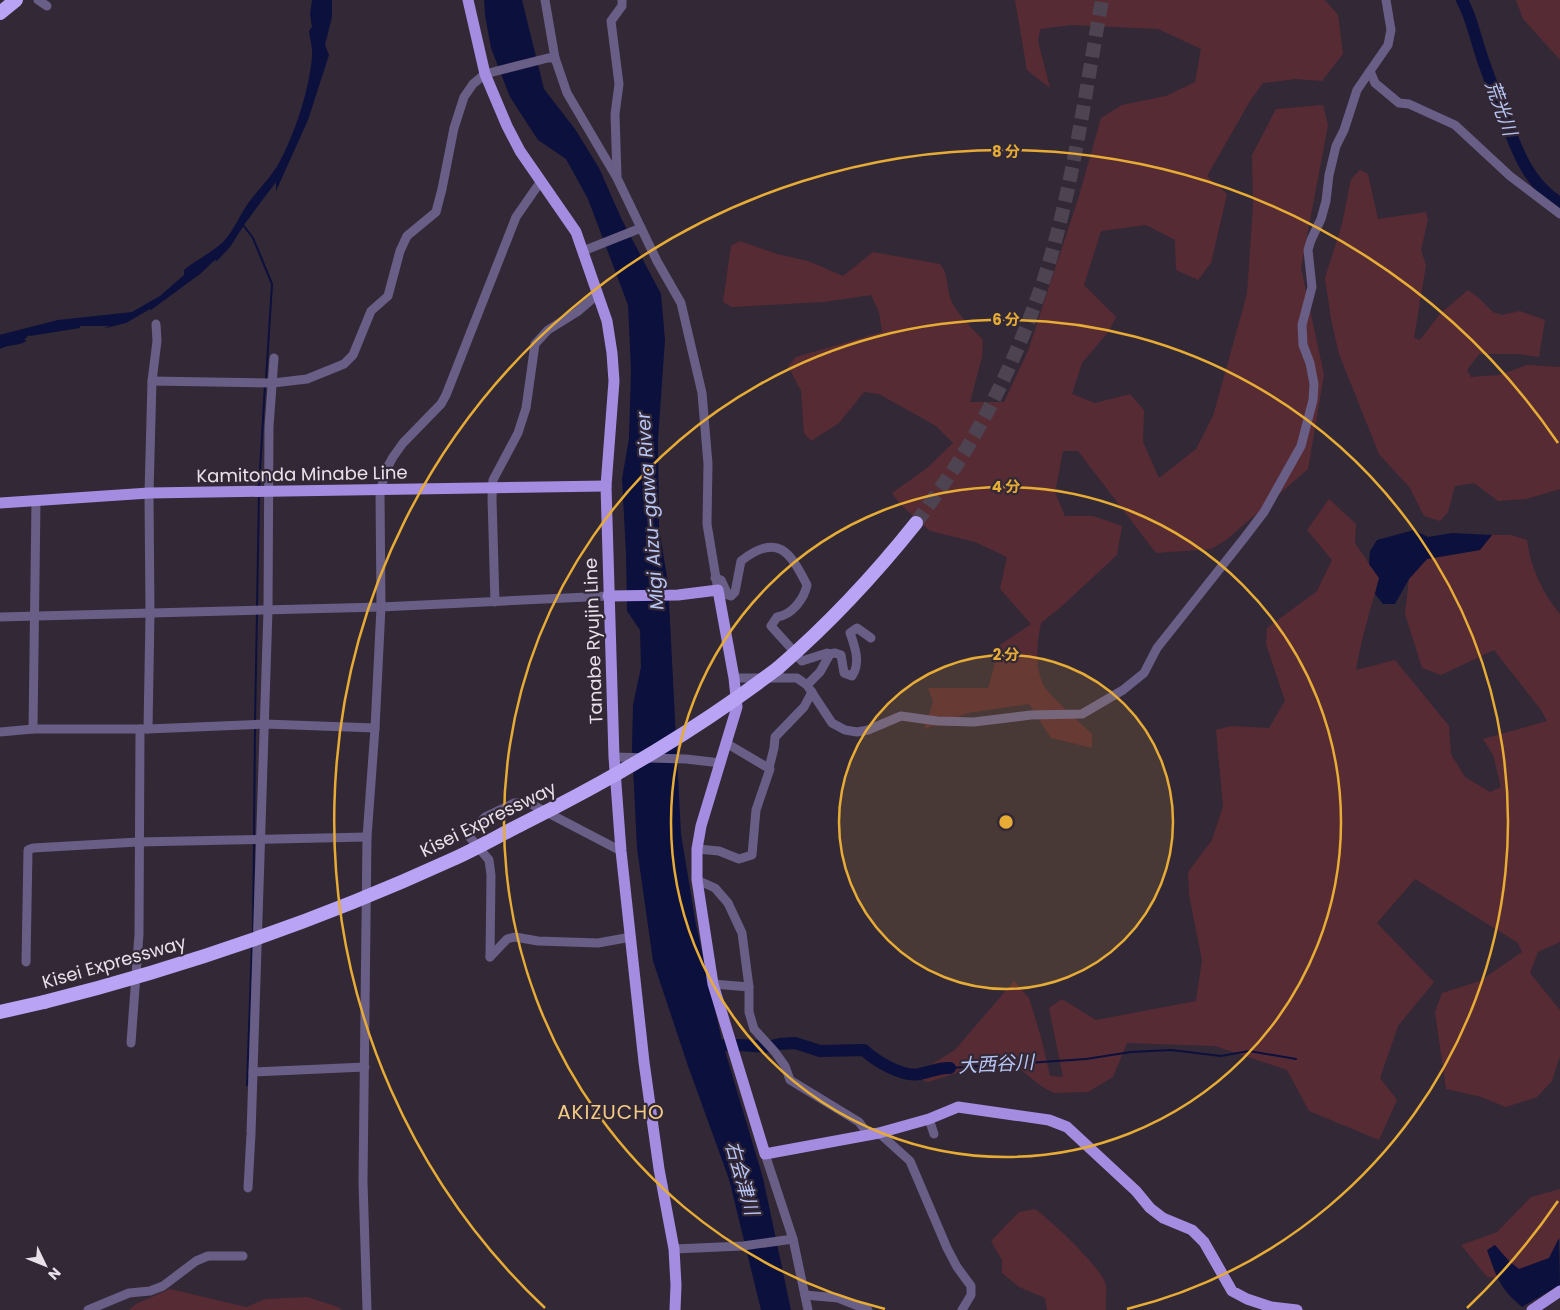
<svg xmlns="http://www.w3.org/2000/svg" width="1560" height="1310" font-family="Poppins,'Noto Sans JP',sans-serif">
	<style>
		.green { fill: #572b34 }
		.water { fill: #0c103d }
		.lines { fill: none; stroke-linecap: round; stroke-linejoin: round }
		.stream { stroke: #0c103d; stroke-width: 2 }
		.river { stroke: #0c103d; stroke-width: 12 }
		.highway-tunnel { stroke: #4e4451; stroke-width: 14; stroke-dasharray: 14 7; stroke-linecap: butt }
		.minor { stroke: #685e86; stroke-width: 9 }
		.major { stroke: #a48ce0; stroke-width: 11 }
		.highway { stroke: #b9a3f4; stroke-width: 14 }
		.highway-bridge { stroke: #b9a3f4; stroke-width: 14 }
		.ring { fill: none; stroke: #e6ac36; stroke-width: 2.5 }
		.labels { text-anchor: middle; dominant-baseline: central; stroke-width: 4.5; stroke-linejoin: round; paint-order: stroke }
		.street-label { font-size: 18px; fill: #e8e1ea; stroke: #332836 }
		.water-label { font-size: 19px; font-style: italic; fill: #b8c6f6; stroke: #332836 }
		.quarter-label { font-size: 20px; letter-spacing: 1px; fill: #f3cb84; stroke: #332836 }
		.centre { fill: #e6ac36; stroke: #332836; stroke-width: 2.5 }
		.ring-label { font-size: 15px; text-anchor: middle; font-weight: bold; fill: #e6ac36; stroke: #332836; stroke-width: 4.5; stroke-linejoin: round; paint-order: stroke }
	</style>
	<rect width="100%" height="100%" fill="#332836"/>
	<g class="green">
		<path d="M1015,0H1325L1338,15L1343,54L1322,81L1296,79L1263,83L1250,101L1207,176L1227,194L1211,263L1198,280L1176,270L1175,240L1146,225L1101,231L1084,285L1116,317L1109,331L1082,363L1072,394L1095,403L1130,394L1144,410L1143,442L1159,478L1196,449L1213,416L1247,294L1253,206L1252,155L1276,109L1323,105L1328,125L1301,268L1324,375L1308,469L1226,540L1211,549L1156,553L1078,451H1063L1055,492L1065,516H1093L1122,526L1117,555L1062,606L1041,623C1037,643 1034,664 1043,684C1047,694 1082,724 1092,734V748L1051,738L1029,704L968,713L924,729L933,702L928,688H988L1000,645L1031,624L1000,589L1007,557L975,542L930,531L900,504L892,493L927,468L953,443L936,426L879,394L864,392L839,423L811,441L804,433L801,391L788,366L796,357L882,332L879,312L871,295L824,302L732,307L723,302L731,246L740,241L777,254L808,261L843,276L873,252L940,264C949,276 946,284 950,297C953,310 974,330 983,340L982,357L970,402H1004L1028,351L1079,196L1101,118L1122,105L1166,96L1195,82L1201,49L1158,29L1072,25L1040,29L1038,41L1050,88L1027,70Z"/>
		<polygon points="1516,0 1560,0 1560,60 1523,19"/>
		<polygon points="1360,170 1368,174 1378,219 1426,212 1428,219 1421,250 1426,265 1414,338 1420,340 1440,314 1468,290 1479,298 1493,312 1502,315 1520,311 1545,320 1539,357 1518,354 1479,354 1467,370 1471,377 1499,375 1527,365 1560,367 1560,489 1526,499 1498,501 1474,483 1455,486 1448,512 1440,521 1424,516 1410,488 1379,454 1339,354 1331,319 1325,278 1342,224 1351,179"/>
		<path d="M1329,499L1356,524L1355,543L1379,578C1371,608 1361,639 1356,670L1395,660L1449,726L1451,754L1465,777L1490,792L1501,787L1493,755L1483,739L1547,721L1541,710L1494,650L1441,675L1422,668L1405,614L1409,579L1427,559L1480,550L1492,535H1511L1527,540C1530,566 1543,594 1560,614V942L1538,952L1530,973L1560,1010V1056L1552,1081L1537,1097L1506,1107L1481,1097L1446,1089L1435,1012L1442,993L1480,981L1522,952L1518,943L1415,879L1377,923L1434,982L1398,1026L1380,1078L1397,1100L1379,1140L1309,1111L1287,1070L1215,1046L1127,1043L1113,1077L1088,1092L1054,1093L1041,1086L1009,1060H998L928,1082L912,1076L955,1050L1014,981L1029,998L1041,1037L1050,1076L1063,1077L1049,1008L1062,999L1096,1020L1196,1001L1202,960L1189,895L1188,872L1212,840L1223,806L1216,730L1231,726L1269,728L1285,701L1266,644L1267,628L1317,591L1332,560L1307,530Z"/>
		<polygon points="1560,1189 1560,1239 1549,1258 1519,1269 1487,1250 1497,1278 1487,1277 1461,1245 1497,1232 1531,1197"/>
		<path d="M1035,1209C1050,1220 1103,1268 1106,1286C1107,1294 1105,1302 1106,1310H1047L1045,1298L1019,1287L1002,1273V1260L991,1241L1019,1212Z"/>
		<polygon points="170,1289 246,1307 266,1299 307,1297 338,1307 342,1310 129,1310 136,1304"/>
	</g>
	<g class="water">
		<path d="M312,0H332V17L325,45L329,55L308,120L276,191V182L246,222L230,247L217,261L215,260L200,274L151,310L150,309L126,323L102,329L110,326H80V328L30,336L29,335L24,340H27C22,346 8,344 0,349V335L3,334L58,320L132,312L160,296L184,275V270C197,259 212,253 224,241C235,229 240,214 249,202C259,189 271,177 279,163C295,133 309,91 312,57C313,49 310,39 309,31L312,27L310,14Z"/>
		<polygon points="484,0 522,0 544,89 575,129 599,168 622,220 661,294 665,340 658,439 659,528 668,583 681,834 696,925 722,1041 763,1178 791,1310 761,1310 729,1179 688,1066 653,961 637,848 632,747 633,705 641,667 640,630 627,611 626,553 622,479 629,438 631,370 628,305 588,199 566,159 538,140 510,97 491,48 485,15"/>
		<polygon points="1414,530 1428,537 1452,533 1492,535 1480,550 1427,559 1409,579 1395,604 1383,604 1375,594 1379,578 1369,564 1370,551 1377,540"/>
		<path d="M1559,1238L1560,1285L1522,1307C1499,1288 1497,1277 1487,1250L1495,1245L1510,1262L1519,1269L1549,1258Z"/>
	</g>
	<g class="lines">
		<g class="stream">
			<polyline points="243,225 253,238 272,284 266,380"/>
			<polyline points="259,488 265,385"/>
			<polyline points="257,608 259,495"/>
			<polyline points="255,723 257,612"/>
			<polyline points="254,838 255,727"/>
			<polyline points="253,933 254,842"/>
			<polyline points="950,1068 1086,1059 1131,1052 1171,1050 1221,1056 1249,1051 1296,1059"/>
			<polyline points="247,1085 252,945"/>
		</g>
		<g class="river">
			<path d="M1462,0C1471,16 1475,36 1481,54C1487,73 1495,92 1502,111C1516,147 1526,182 1560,203"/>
			<path d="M707,1046L739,1045L766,1047L780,1044L795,1043L820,1051L864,1050C875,1061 904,1078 920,1074C931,1072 939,1067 950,1068"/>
		</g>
		<path class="highway-tunnel" d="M916,523C929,505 942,486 955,467C992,410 1022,344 1044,279C1073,189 1085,93 1102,0"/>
		<g class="minor">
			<polyline points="38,0 47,6"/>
			<polyline points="545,0 555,58 567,93 617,178 657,261 681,303 702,393 708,464 707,524 718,590"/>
			<polyline points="1386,0 1391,30 1388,45 1370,71 1375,83 1399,103 1409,104 1455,125 1510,176 1560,214"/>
			<polyline points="617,176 615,114 619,84 611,21 622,6 622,0"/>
			<polyline points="583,251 641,228"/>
			<polyline points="152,381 273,383 307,379 344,364 353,355 371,311 388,296 400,251 407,236 436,212 442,189 454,128 464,97 473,84 485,74 548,58 555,58"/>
			<path d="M715,578L721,580L728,595L731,596L735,592L741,561C778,532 790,552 807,585C804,599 792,615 777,617L771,626L790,647"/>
			<polyline points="495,602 492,498 493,480 518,433 526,408 535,344 548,330 577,312 598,294"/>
			<polyline points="0,617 381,607 608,596"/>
			<polyline points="799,658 802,661 827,653 830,654"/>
			<polyline points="734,678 797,678 807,685 832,723 845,730 857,732 868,730 901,716 937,721 974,722 1031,715 1082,714 1123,690 1144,673 1157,648 1245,537 1264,512 1301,446 1313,400 1314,384 1310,363 1303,345 1302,325 1312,287 1308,250 1311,240 1321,219 1326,201 1329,175 1336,146 1344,130 1357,90 1370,71"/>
			<path d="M807,685L820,672L830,654L835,653L841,655L844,673L852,676C861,663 855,647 850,633L857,628L871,638"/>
			<polyline points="33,729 36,501"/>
			<polyline points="148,729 150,614 149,493 152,381 157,341 156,324"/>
			<polyline points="0,732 33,729 148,729 265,724 375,728"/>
			<polyline points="614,757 686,759 721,763"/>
			<polyline points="769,768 774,748 775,737 804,707 812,692"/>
			<polyline points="697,849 719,851 739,859 752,855 756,810 770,769 726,743"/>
			<polyline points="697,880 715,888 728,903 742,933 749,987 749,1012 754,1029 775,1052 785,1066 790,1080 859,1122 869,1135"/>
			<polyline points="490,957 491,875 489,860 468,835 485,817 514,803 529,803 621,851"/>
			<polyline points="490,957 507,939 515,937 538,941 598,943 631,937"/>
			<polyline points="26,962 28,850 33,848 138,842 367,837"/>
			<polyline points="713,984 749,987"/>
			<polyline points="131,1043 139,934 140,729"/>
			<polyline points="253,1072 365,1067"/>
			<polyline points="929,1119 934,1134"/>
			<polyline points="879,1133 910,1161 947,1248 957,1267 971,1286 971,1295 962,1310"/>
			<polyline points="765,1154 793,1239 808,1310"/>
			<polyline points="248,1188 251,1134 268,610 269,427 274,358"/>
			<polyline points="674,1249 743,1246 793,1239"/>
			<polyline points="805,1295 838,1298 868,1310"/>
			<polyline points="88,1310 129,1293 150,1291 163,1286 196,1261 208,1256 243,1256"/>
			<polyline points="367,1310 363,1182 367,837 375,728 381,607 380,491 387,468 393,457 403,443 441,404 446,395 516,217 541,181"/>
		</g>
		<g class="major">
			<polyline points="468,0 485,74 507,126 520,151 576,232 607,321 612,353 614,381 606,486 614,757 621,851 644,1062 659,1169 674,1249 676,1285 675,1310"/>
			<polyline points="0,503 149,493 606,486"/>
			<polyline points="608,596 678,595 718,590 734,678 737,707 701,826 697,849 697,880 713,984 765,1154 879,1133 929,1119 958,1107 1049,1120 1067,1127 1136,1191 1150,1208 1163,1218 1192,1230 1204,1242 1232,1291 1247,1299 1271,1307 1297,1310"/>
			<polyline points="1532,1310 1560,1291"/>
		</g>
		<g class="highway">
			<polyline points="0,13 16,0"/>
			<path d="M778,668C830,623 873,577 916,523"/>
			<polyline points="0,1012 44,1002"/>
		</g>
		<path class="highway-bridge" d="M44,1002C184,967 320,920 451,860C476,849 500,835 524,823C616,777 696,730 778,668"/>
	</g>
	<circle cx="1006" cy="822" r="167" fill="#e6ac36" fill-opacity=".12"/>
	<g class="ring">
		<circle cx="1006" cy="822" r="167"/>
		<circle cx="1006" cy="822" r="335"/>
		<path d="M885 1309A502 502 0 1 1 1127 1309"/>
		<path d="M1558 1201A670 670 0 0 1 1467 1308M545 1308A670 670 0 1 1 1558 443"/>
	</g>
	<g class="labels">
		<g class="street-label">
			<text transform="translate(302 474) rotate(-1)">Kamitonda Minabe Line</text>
			<text transform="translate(593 641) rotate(-92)">Tanabe Ryujin Line</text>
			<text transform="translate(488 819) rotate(-26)">Kisei Expressway</text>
			<text transform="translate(114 962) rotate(-16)">Kisei Expressway</text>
		</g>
		<g class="water-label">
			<text transform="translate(1501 108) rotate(70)">荒光川</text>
			<text transform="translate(650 511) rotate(-94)">Migi Aizu-gawa River</text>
			<text transform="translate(996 1064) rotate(-3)">大西谷川</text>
			<text transform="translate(742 1178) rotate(74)">右会津川</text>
		</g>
		<g class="quarter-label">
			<text x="611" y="1112">AKIZUCHO</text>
		</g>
	</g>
	<circle cx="1006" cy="822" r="8" class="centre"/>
	<g class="ring-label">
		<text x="1006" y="157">8 分</text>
		<text x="1006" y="325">6 分</text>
		<text x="1006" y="492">4 分</text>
		<text x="1006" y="660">2 分</text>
	</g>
	<g transform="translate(45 1265) rotate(133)" stroke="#332836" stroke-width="4" paint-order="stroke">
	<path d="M0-4L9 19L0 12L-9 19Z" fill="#e8e1ea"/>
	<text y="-8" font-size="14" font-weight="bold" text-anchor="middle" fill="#e8e1ea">N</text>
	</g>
</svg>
